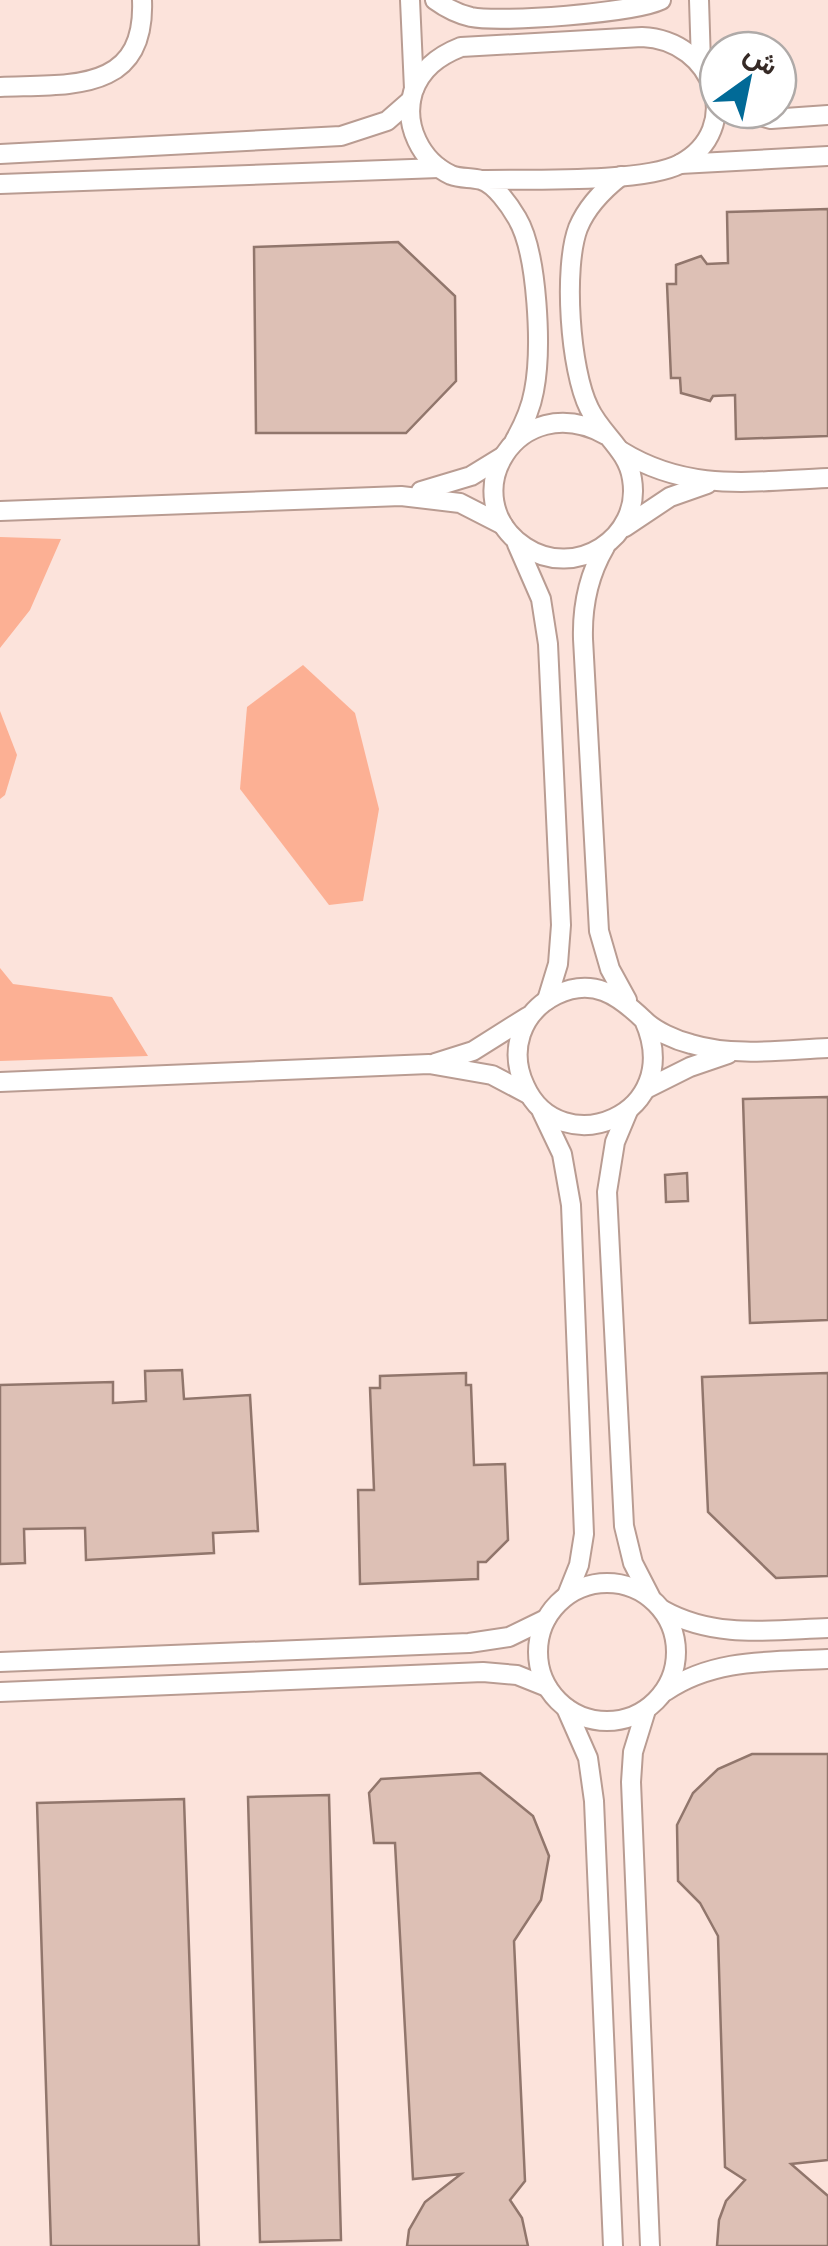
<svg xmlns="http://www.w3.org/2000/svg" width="828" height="2246" font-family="'Roboto Condensed',Vazirmatn,sans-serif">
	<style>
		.green { fill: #fcb094 }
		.building { fill: #ddc0b5; stroke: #91766c; stroke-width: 2.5 }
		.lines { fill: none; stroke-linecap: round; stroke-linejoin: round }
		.minor-casing { stroke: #b99c92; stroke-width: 22 }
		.minor { stroke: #fff; stroke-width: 18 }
	</style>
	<rect width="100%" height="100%" fill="#fce3db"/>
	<g class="green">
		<polygon points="0,537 61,539 30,610 0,648 0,657"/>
		<polygon points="303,665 355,713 379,809 363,901 329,905 240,789 247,707"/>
		<polygon points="0,711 17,755 5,795 0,799"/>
		<polygon points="0,968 13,984 112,997 148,1056 0,1061"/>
	</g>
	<g class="building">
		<polygon points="828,209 828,436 736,439 735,395 713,396 710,401 681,393 680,378 671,378 667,284 676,284 676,265 701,256 707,264 728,263 727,212"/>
		<polygon points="398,242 455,296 456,381 406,433 256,433 254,247"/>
		<polygon points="828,1097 828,1320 750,1323 743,1099"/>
		<polygon points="687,1173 688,1201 666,1202 665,1175"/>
		<polygon points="182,1370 184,1399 250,1395 258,1531 213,1533 214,1553 86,1560 85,1528 24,1529 25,1563 0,1564 0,1385 113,1382 113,1403 146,1401 145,1371"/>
		<polygon points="466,1373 466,1385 471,1385 474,1465 505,1464 508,1540 486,1562 478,1562 478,1579 360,1584 358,1490 374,1490 370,1388 380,1388 380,1376"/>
		<polygon points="828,1373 828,1576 776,1578 708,1512 702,1377"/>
		<polygon points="752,1754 828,1754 828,2160 791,2164 828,2196 828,2246 717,2246 719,2220 726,2201 745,2180 725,2167 718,1936 700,1903 678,1881 677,1825 693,1793 718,1769"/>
		<polygon points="480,1773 533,1816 549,1856 541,1900 514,1941 525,2181 510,2200 522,2218 528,2246 407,2246 409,2230 425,2202 461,2174 413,2179 395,1843 374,1843 369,1793 381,1779"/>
		<polygon points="329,1795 341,2240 260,2242 248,1797"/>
		<polygon points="184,1799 199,2246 51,2246 37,1803"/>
	</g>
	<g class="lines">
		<defs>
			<g id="minor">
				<polyline points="410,0 414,89"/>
				<path d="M435,0C446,8 458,14 471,17C501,23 634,13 661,0"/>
				<polyline points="699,0 701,63"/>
				<path d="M0,87C69,84 146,94 142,0"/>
				<polyline points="737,110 771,119 828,115"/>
				<polyline points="0,154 341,136 387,121 411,100"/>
				<polyline points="680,164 828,156"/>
				<path d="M482,180C528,179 644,183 680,164C745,129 715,40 642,37L461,47C438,56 421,69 413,92C403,125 421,161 451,175C461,179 471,177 481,180C495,184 510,206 517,218C538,253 542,350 534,391C531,408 524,424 515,440"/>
				<polyline points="0,184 439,168"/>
				<path d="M606,435C517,386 452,498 525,547C575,580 642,538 632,479C628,450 601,434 589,408C570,370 563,268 578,228C587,206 603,190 621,176"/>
				<path d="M621,451C689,493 752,481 828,478"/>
				<polyline points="421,491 471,476 502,457"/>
				<polyline points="0,511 401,496 460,503 503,525"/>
				<polyline points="625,527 670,497 707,484"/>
				<polyline points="517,544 541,599 548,644 561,925 558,964 547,1000"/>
				<path d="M605,547C588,576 582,605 583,639L599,931L610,969L627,1000"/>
				<path d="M644,1020C687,1116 560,1164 525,1086C517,1069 515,1052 521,1034C527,1016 540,1003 556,995C593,977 618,995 644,1020C655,1031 675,1040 691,1044C734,1057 783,1050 828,1048"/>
				<polyline points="435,1063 473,1051 527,1017"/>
				<polyline points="0,1082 429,1064 492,1075 528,1094"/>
				<polyline points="646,1089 690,1067 728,1054"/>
				<polyline points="628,1111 615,1142 607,1192 624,1526 633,1563 650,1596"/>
				<polyline points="542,1112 562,1154 571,1205 584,1534 579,1565 567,1595"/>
				<circle cx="607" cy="1652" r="69"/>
				<path d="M663,1610C715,1639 771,1630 828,1628"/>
				<polyline points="0,1662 469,1643 509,1637 546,1619"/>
				<path d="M666,1691C715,1658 771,1662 828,1659"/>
				<polyline points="0,1692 483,1672 517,1675 547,1687"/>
				<polyline points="566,1708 588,1758 594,1801 613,2246"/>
				<polyline points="646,1710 633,1752 631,1782 650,2246"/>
			</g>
		</defs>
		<use href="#minor" class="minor-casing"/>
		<use href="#minor" class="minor"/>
	</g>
	<g transform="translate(748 80) rotate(33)"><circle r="48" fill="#ffffff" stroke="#afaaa8" stroke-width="2.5"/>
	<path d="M0-8L18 38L0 25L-18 38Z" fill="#016a97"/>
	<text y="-15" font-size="28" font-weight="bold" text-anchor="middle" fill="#362a26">ش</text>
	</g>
</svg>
